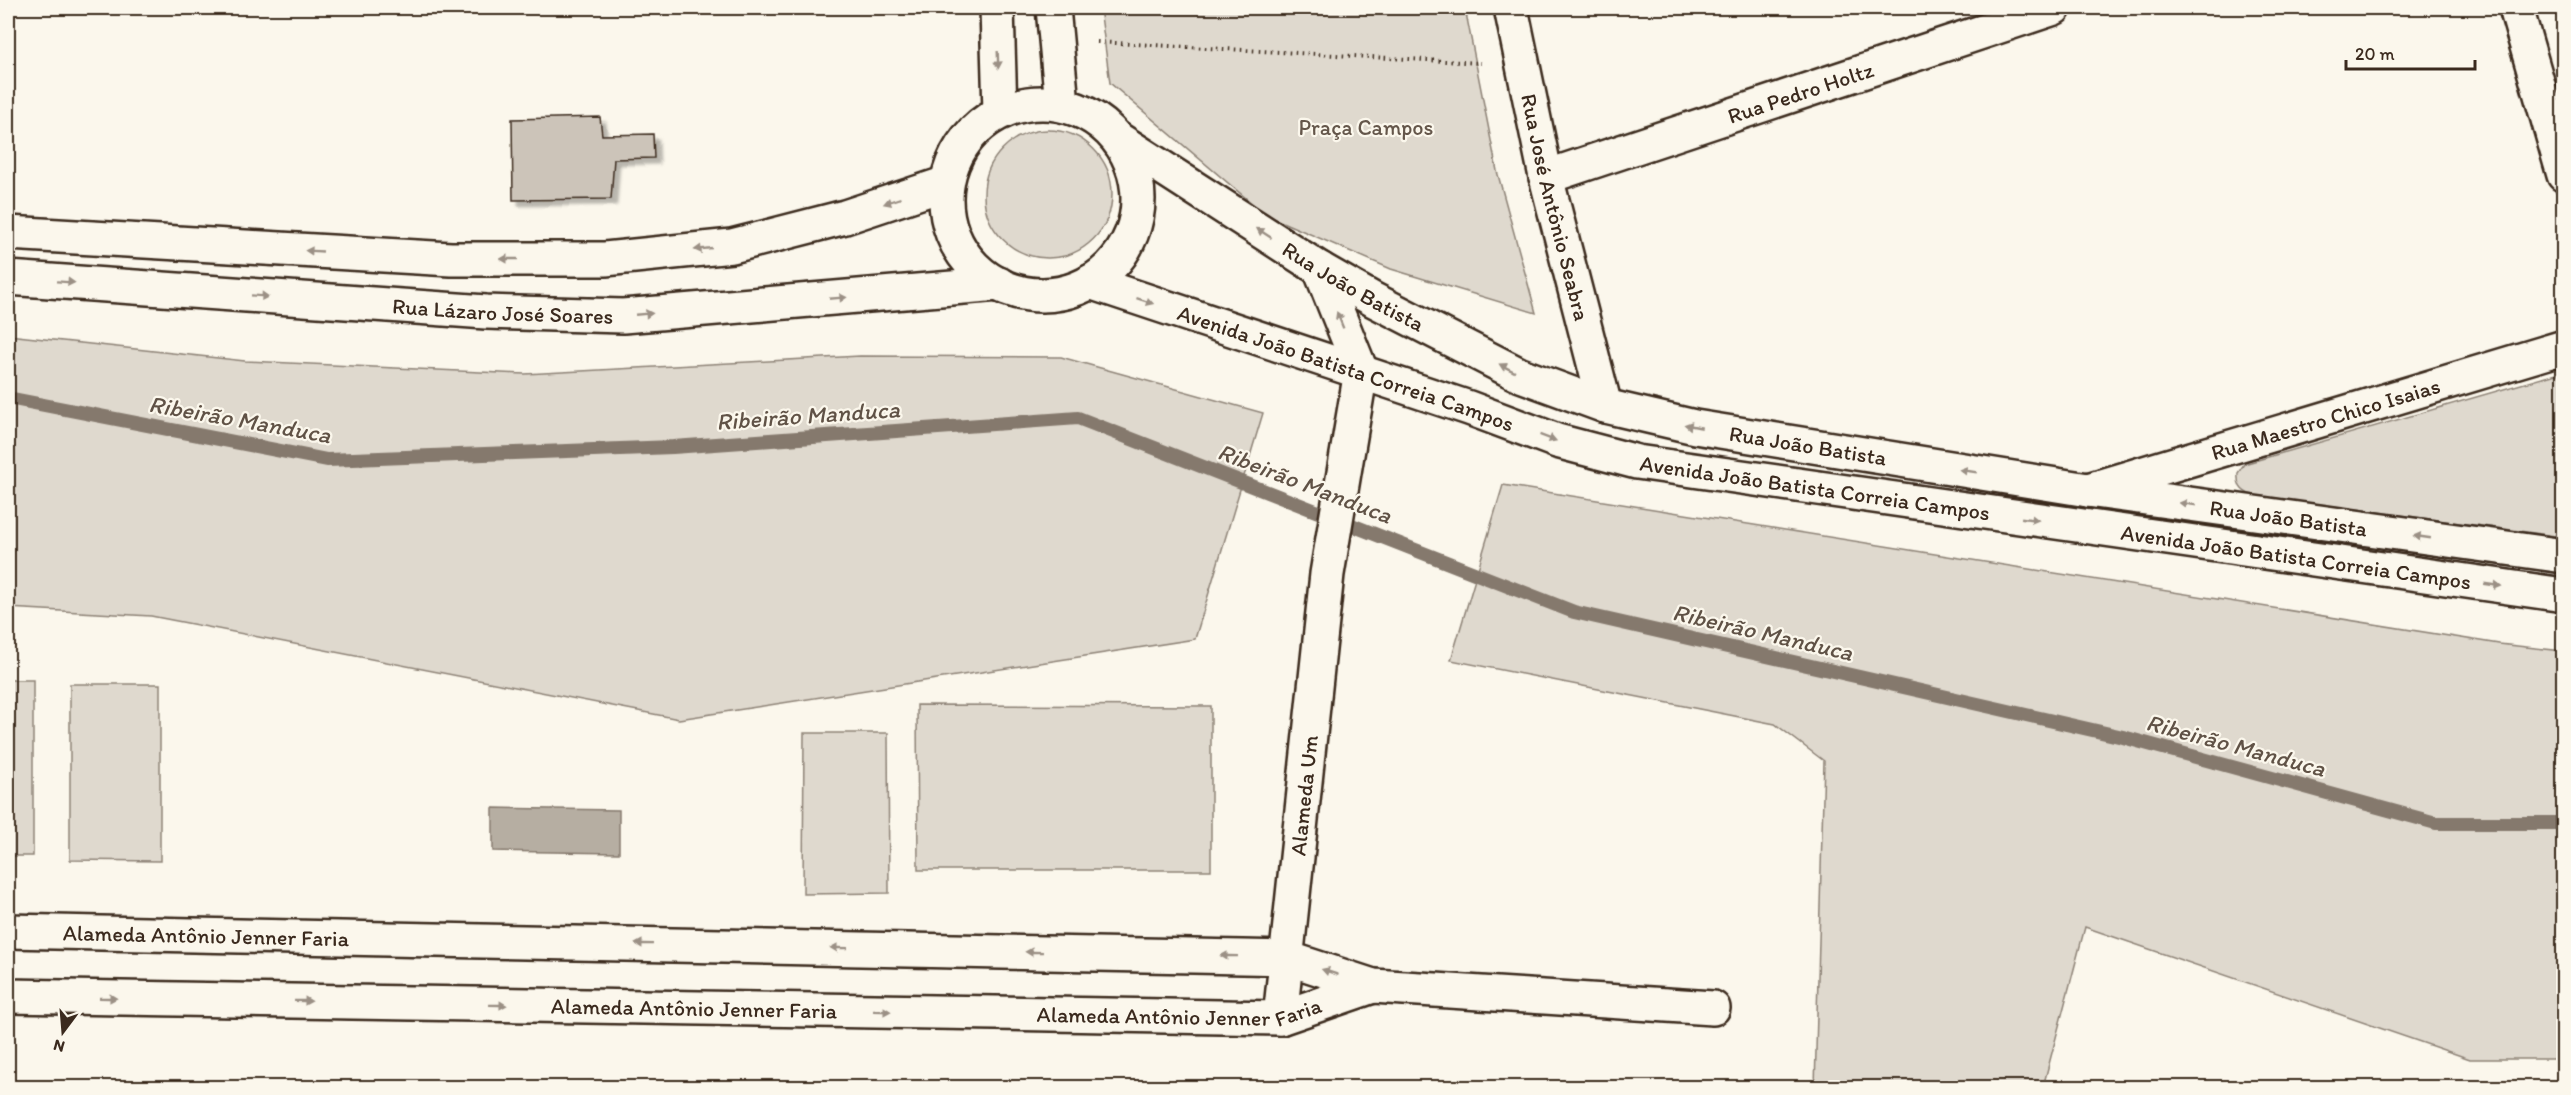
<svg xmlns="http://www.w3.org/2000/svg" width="2571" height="1095" font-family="Itim,sans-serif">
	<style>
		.green { fill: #dfd9ce; stroke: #8d8276; stroke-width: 1.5 }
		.water { fill: #b6aea2; stroke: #85796d; stroke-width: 1.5 }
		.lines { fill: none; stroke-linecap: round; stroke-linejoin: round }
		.stream { stroke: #85796d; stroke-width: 14 }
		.building { fill: #ccc4b9; stroke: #3b2a1e; stroke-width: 1.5; filter: url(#shadow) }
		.minor-casing { stroke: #3b2a1e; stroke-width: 38 }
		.major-casing { stroke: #3b2a1e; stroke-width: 38 }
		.path { stroke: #3b2a1e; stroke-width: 4; stroke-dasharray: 1.5 4.5; stroke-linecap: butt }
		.minor { stroke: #fbf7ec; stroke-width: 33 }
		.major { stroke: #fbf7ec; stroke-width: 33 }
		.oneway { fill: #9b9085 }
		.labels { text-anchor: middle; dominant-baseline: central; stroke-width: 4.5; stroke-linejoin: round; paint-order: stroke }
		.street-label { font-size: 22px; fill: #3b2a1e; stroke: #fbf7ec }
		.park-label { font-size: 22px; fill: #64564a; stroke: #fbf7ec }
		.water-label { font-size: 24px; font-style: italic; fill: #605246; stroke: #fbf7ec }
	</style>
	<defs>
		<filter id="shadow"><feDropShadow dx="5.5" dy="5.5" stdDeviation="1.5" flood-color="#0004"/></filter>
	</defs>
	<rect width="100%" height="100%" fill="#fbf7ec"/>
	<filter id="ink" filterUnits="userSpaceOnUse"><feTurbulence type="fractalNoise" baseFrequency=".0167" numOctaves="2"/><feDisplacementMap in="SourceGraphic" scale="12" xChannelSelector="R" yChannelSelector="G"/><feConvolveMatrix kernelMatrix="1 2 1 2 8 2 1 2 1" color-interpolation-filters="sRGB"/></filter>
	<g filter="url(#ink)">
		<g class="green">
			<polygon points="1100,8 1465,8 1497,171 1536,313 1391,269 1266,215 1110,83"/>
			<circle cx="1048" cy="194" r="64"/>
			<polygon points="8,335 245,361 525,374 860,356 1061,357 1263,413 1195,639 679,719 151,616 8,608"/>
			<path d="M2563,372V537L2252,495C2240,491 2237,484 2238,473L2244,464Z"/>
			<polygon points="1503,485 2499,644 2563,651 2563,1059 2470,1059 2085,927 2043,1087 1815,1087 1824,761 1775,724 1451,660"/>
			<rect x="8" y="680" width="25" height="176"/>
			<polygon points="70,684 160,684 160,861 70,860"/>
			<polygon points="917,705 1211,706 1211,870 918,870"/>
			<polygon points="804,733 888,733 889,893 803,894"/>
		</g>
		<polygon class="water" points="493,808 619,810 619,853 493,851"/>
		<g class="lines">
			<polyline class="stream" points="8,398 327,460 673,447 1078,418 1574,612 2123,737 2436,823 2564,823"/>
		</g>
		<polygon class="building" points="600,117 602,135 653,134 654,158 614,159 611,199 513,200 512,119"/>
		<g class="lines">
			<defs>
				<g id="minor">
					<polyline points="997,8 1000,112"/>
					<polyline points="1053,8 1062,104"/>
					<path id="s1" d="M1511,8L1546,177L1605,406"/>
					<polyline points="2516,8 2564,175"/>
					<path id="s2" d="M1546,177L2054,8"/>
					<path id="s3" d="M2088,490L2564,347"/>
					<path id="s4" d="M8,931L1287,958L1373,986L1713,1008"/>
					<path id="s5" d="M8,996L1280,1018L1373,986"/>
					<path id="s6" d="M1280,1018L1327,574L1361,371"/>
				</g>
				<g id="major">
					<circle cx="1042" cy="199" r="96"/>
					<path id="s7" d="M1118,139L1320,269L1374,300L1518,374L1605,406L1695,427L2088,490L2564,556"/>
					<polyline points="8,233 451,259 605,259 732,246 845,217 947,183"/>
					<polyline points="1320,269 1361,371"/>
					<path id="s8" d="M8,278L486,312L623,316L999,284"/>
					<path id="s9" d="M1090,282L1469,408L1557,441L1637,462L2564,595"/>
				</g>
			</defs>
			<use href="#minor" class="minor-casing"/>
			<use href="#major" class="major-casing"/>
			<polyline class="path" points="1097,42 1481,63"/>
			<use href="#minor" class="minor"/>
			<use href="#major" class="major"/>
		</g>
		<defs><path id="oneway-solid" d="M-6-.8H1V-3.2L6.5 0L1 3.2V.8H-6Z" transform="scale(1.5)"/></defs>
		<g class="oneway">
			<use href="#oneway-solid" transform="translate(998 60) rotate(88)"/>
			<use href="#oneway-solid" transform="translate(892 201) rotate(161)"/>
			<use href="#oneway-solid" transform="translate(1264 233) rotate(-147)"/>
			<use href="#oneway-solid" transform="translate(703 249) rotate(174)"/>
			<use href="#oneway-solid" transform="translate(314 251) rotate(-177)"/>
			<use href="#oneway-solid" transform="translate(509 259) rotate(180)"/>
			<use href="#oneway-solid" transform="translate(66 282) rotate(4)"/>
			<use href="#oneway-solid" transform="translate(260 296) rotate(4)"/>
			<use href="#oneway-solid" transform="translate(838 298) rotate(-5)"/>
			<use href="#oneway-solid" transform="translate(1145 301) rotate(18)"/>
			<use href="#oneway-solid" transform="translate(644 314) rotate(-5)"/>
			<use href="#oneway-solid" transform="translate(1340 320) rotate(-112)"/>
			<use href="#oneway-solid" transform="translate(1507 368) rotate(-153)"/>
			<use href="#oneway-solid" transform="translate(1693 426) rotate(-169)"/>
			<use href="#oneway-solid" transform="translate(1548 438) rotate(20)"/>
			<use href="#oneway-solid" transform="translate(1968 471) rotate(-171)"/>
			<use href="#oneway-solid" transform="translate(2188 504) rotate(-172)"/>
			<use href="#oneway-solid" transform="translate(2030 519) rotate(8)"/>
			<use href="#oneway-solid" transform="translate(2422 537) rotate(-172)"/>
			<use href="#oneway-solid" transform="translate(2493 585) rotate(8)"/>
			<use href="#oneway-solid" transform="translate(644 944) rotate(-179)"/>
			<use href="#oneway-solid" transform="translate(839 948) rotate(-179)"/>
			<use href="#oneway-solid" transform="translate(1034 952) rotate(-179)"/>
			<use href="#oneway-solid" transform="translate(1229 956) rotate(-179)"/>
			<use href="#oneway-solid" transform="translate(1330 972) rotate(-162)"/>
			<use href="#oneway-solid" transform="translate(108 998) rotate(1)"/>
			<use href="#oneway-solid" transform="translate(303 1001) rotate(1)"/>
			<use href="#oneway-solid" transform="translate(498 1005) rotate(1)"/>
			<use href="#oneway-solid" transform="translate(882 1011) rotate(1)"/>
		</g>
	</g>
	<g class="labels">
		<g class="street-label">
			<text stroke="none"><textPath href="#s2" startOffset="268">Rua Pedro Holtz</textPath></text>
			<text stroke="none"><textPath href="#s1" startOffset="204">Rua José Antônio Seabra</textPath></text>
			<text stroke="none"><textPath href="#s7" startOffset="278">Rua João Batista</textPath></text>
			<text stroke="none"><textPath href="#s8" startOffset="496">Rua Lázaro José Soares</textPath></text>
			<text stroke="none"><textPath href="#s9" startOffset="270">Avenida João Batista Correia Campos</textPath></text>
			<text stroke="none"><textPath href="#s3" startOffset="248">Rua Maestro Chico Isaias</textPath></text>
			<text stroke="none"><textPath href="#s7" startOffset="764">Rua João Batista</textPath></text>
			<text stroke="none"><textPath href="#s9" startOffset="756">Avenida João Batista Correia Campos</textPath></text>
			<text stroke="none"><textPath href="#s7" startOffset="1250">Rua João Batista</textPath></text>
			<text stroke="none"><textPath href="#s9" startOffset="1242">Avenida João Batista Correia Campos</textPath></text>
			<text stroke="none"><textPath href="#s6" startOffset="224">Alameda Um</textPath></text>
			<text stroke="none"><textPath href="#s4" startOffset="198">Alameda Antônio Jenner Faria</textPath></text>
			<text stroke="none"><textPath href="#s5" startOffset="1172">Alameda Antônio Jenner Faria</textPath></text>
			<text stroke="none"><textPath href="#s5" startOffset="686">Alameda Antônio Jenner Faria</textPath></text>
		</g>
		<g class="park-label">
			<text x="1366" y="127">Praça Campos</text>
		</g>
		<g class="water-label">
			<text transform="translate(808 415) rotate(-4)">Ribeirão Manduca</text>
			<text transform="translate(240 419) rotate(10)">Ribeirão Manduca</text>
			<text transform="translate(1305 483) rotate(21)">Ribeirão Manduca</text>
			<text transform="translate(1763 632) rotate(13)">Ribeirão Manduca</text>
			<text transform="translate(2236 745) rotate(15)">Ribeirão Manduca</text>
		</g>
	</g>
	<rect width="2571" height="1095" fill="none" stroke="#fbf7ec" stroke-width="30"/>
	<rect x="15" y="15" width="2541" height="1065" fill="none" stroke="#3b2a1e" stroke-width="2" filter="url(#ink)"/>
	<g transform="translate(63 1032) rotate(196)" stroke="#fbf7ec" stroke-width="4.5" paint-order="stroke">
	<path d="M0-4.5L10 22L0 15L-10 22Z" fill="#3b2a1e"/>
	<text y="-9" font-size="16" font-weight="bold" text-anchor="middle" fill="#3b2a1e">N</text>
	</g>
	<path d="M2346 60v9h129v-9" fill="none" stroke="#3b2a1e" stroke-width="3"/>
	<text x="2355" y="60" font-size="18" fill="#3b2a1e" stroke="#fbf7ec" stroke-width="4.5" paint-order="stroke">20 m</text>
</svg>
